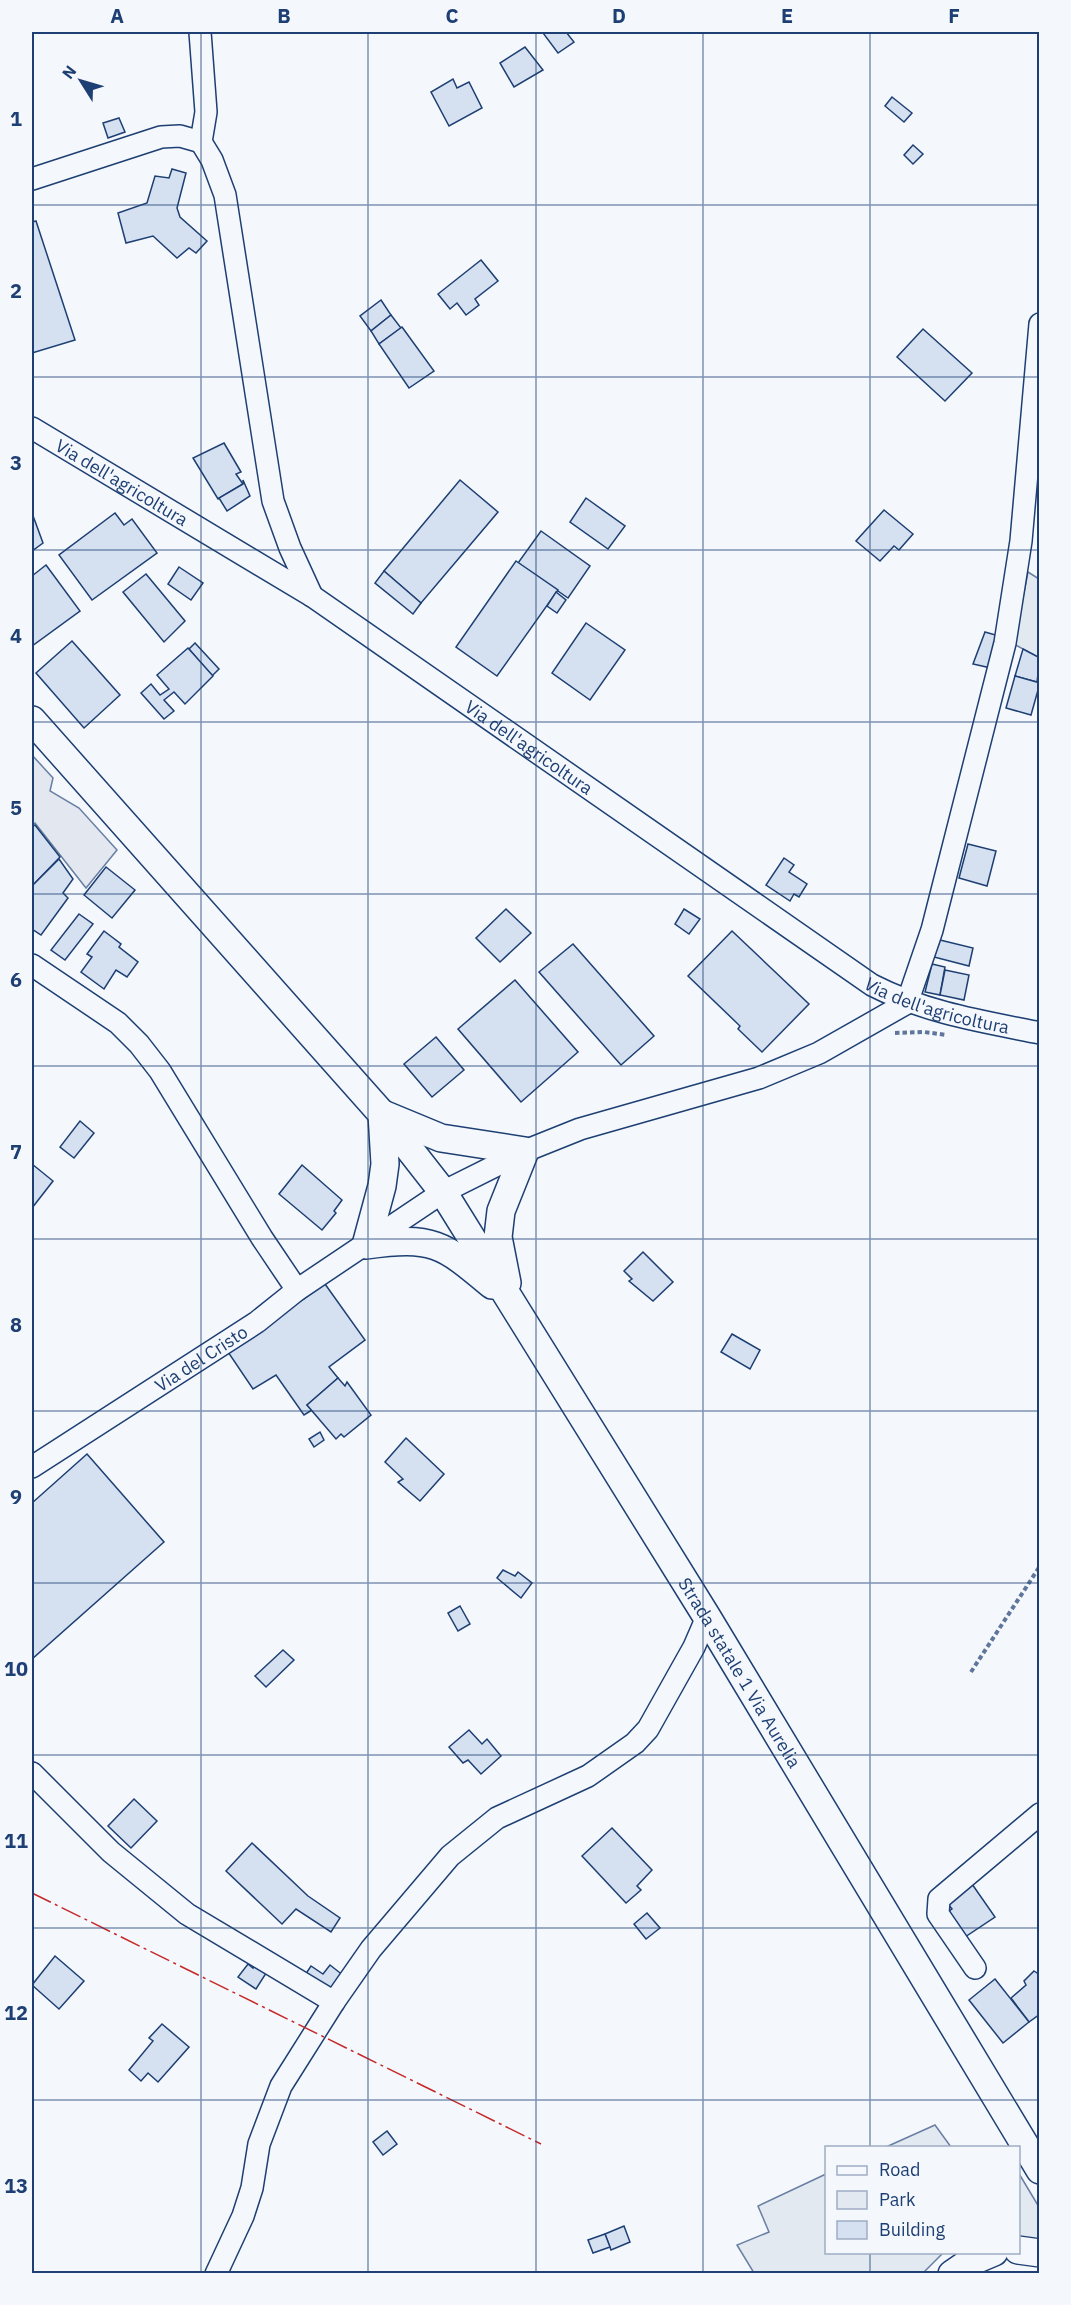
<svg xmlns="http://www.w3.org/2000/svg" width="1071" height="2305" font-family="'IBM Plex Sans',sans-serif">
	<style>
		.green { fill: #e3e9f0; stroke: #687fa3; stroke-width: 1.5 }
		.parking { fill: #e3e8f0; stroke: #687fa3; stroke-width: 1.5 }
		.building { fill: #d5e0f0; stroke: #1d3f73; stroke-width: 1.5 }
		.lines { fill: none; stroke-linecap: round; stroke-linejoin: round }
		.minor-casing { stroke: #1d3f73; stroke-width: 24 }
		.major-casing { stroke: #1d3f73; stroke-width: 30 }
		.path { stroke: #5e769c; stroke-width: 4; stroke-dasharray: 4.5 3; stroke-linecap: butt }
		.minor { stroke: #f4f7fb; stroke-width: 21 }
		.major { stroke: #f4f7fb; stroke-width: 27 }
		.power { stroke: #c62828; stroke-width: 1.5; stroke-dasharray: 21 4.5 3 4.5; stroke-linecap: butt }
		.grid { fill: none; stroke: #1d3f73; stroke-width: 1.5; stroke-opacity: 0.55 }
		.labels { text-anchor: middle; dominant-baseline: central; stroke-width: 4.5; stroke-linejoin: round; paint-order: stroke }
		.street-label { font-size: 18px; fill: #1d3f73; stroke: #f4f7fb }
		.neatline { fill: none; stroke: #1d3f73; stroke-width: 2 }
		.grid-label { font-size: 20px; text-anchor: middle; font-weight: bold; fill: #1d3f73 }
	</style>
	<rect width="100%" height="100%" fill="#f4f7fb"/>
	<g class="green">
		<polygon points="1028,572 1039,579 1039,658 1014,644"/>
		<polygon points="935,2125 951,2147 886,2147"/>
		<polygon points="1018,2172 1039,2207 1039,2243 1019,2240"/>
		<polygon points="826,2174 826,2252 943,2253 923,2273 754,2273 737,2245 769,2232 758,2206"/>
	</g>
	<polygon class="parking" points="32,755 53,778 50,791 79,808 117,850 86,888 35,823 32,825"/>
	<g class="building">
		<polygon points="546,32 566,32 574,42 558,53 543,33"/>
		<polygon points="525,47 543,70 514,87 500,63"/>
		<polygon points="453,79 457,88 469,82 482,108 449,126 431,92"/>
		<polygon points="892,97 912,113 904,122 885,106"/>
		<polygon points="119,118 125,132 108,138 103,123"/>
		<polygon points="913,145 923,154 913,164 904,155"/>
		<polygon points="172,169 186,173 177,208 180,217 207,241 196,253 189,248 177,258 153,236 126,243 118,213 147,203 155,176 169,178"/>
		<polygon points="36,221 75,340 32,353 32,222"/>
		<polygon points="481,260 498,281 475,299 479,305 466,315 457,303 450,309 438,294"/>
		<polygon points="381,300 391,315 371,331 360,316"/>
		<polygon points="391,315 401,328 379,344 371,331"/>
		<polygon points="402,327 434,371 409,388 379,344"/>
		<polygon points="923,329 972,373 945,401 897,357"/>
		<polygon points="224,443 241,472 236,474 243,484 218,499 193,458"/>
		<polygon points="243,480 250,496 227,511 219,498 243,484"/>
		<polygon points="460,480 498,512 421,603 384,571"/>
		<polygon points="586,498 625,526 608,549 570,522"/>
		<polygon points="884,510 913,534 899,550 894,546 880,561 856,541"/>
		<polygon points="32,513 43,543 32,551"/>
		<polygon points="115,513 124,525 132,519 157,553 92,600 59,555"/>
		<polygon points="541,531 590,566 568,598 518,563"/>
		<polygon points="516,561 558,590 497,676 456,647"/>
		<polygon points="46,565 80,611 32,646 32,576"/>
		<polygon points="179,567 203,583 191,600 168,584"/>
		<polygon points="384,571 421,603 413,614 375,583"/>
		<polygon points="146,574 185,621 164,642 123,592"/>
		<polygon points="556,592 566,600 557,613 547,606"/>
		<polygon points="586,623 625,650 590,700 552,673"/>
		<polygon points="985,632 999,636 991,668 973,664"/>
		<polygon points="72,641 120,695 84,728 36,673"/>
		<polygon points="195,643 219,669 212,676 189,649"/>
		<polygon points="188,648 213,676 185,704 174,692 164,700 174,711 164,719 141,693 151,684 160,695 169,689 157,675"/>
		<polygon points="1023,649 1040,658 1037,682 1015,676"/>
		<polygon points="1015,676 1040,683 1031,715 1006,708"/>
		<polygon points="35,825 60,857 32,886 32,827"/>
		<polygon points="968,844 996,851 987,886 959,878"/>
		<polygon points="784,858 794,865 789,872 807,884 799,897 794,894 790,901 766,885"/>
		<polygon points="59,859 73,879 63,893 68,898 41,935 32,929 32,886"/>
		<polygon points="106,867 135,890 112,918 84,895"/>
		<polygon points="506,909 531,933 500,962 476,938"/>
		<polygon points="684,909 700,919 689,934 675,924"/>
		<polygon points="79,914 93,924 65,960 51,950"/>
		<polygon points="104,931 121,944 119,947 138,962 127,977 116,970 104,989 81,972 92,957 87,954"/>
		<polygon points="732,931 809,1004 762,1052 738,1029 740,1026 688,976"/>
		<polygon points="940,940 973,948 969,966 934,957"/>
		<polygon points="573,944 654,1036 621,1065 539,972"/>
		<polygon points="932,964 945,967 940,995 925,992"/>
		<polygon points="945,970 969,975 964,1000 940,995"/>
		<polygon points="515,980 578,1052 521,1102 458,1029"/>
		<polygon points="436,1037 464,1070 432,1097 404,1064"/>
		<polygon points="80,1121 94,1133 74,1158 60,1147"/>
		<polygon points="32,1164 53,1181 32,1208"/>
		<polygon points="302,1165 342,1200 334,1211 336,1213 322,1230 279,1194"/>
		<polygon points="643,1252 673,1282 653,1301 629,1281 632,1279 624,1271"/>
		<polygon points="325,1284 365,1340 329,1367 338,1378 307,1405 312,1410 304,1415 276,1375 253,1389 228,1352"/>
		<polygon points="732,1334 760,1350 750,1369 721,1352"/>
		<polygon points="338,1378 345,1386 347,1382 371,1415 344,1437 341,1434 336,1439 307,1405"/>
		<polygon points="320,1432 324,1440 314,1447 309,1439"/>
		<polygon points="406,1438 444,1474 420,1501 398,1482 403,1479 385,1462"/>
		<polygon points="87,1454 164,1542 32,1659 32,1503"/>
		<polygon points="503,1570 515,1576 518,1572 532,1583 521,1598 497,1578"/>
		<polygon points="460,1606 470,1624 458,1631 448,1613"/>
		<polygon points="283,1650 294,1660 266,1687 255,1676"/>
		<polygon points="469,1730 482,1744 487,1739 501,1756 481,1774 468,1760 463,1763 449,1747"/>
		<polygon points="134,1799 157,1821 131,1848 108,1826"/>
		<polygon points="612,1828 652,1870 637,1886 641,1890 626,1903 582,1856"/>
		<polygon points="252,1843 308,1896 340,1918 331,1932 296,1909 282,1924 226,1871"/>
		<polygon points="972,1884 995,1917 965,1937 948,1912 952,1909 946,1902"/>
		<polygon points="647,1913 660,1928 646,1939 634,1924"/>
		<polygon points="55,1956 84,1981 59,2009 32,1985"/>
		<polygon points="258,1959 270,1967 256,1989 238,1977 248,1964 253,1968"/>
		<polygon points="330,1965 344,1976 331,1992 305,1975 311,1966 323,1974"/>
		<polygon points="1034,1971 1040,1975 1040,2014 1029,2022 1011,1998 1026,1985 1024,1981"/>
		<polygon points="995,1979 1029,2022 1003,2043 969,2000"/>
		<polygon points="162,2024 189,2047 158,2082 148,2073 141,2081 129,2070 153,2041 149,2038"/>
		<polygon points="387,2131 397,2144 383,2155 373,2142"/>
		<polygon points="624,2226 630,2242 611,2250 605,2234"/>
		<polygon points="605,2234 610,2247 593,2253 588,2240"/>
	</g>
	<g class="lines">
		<defs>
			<g id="minor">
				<polyline points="200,32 206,112 201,142 212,160 225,195 273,501 290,548 312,596"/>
				<polyline points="32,179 161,137 180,136 201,142"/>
				<path id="s1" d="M32,428L312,596L872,985C927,1013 980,1021 1040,1033"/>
				<polyline points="32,965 118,1023 139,1044 160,1071 262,1238 297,1290"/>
				<path id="s2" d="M32,1467L257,1322L297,1290L443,1192L525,1151L580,1129L759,1078L819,1053L907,1003L932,930L1005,643L1021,541L1040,324"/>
				<polyline points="32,1773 111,1852 187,1914 334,2002"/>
				<polyline points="975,1968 938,1914 939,1899 1040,1814"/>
				<polyline points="216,2274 243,2216 252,2188 259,2144 281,2086 334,2002 371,1949 450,1856 497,1818 588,1776 635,1743 648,1729 694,1647 707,1617"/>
			</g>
			<g id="major">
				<path id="s3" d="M32,720L382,1114L443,1192L707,1617L1040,2170"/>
				<path d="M382,1114L385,1164L382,1186L366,1245C433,1236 442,1243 492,1285"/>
				<polyline points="383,1114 441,1138 525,1151 501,1211 498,1237 507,1283"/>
				<polyline points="1018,2250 1040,2253"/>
				<polyline points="952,2274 968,2263 994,2252"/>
			</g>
		</defs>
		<use href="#minor" class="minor-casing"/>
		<use href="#major" class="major-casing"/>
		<g class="path">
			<polyline points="895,1033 924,1032 947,1035"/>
			<polyline points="971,1672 1040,1566"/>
		</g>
		<use href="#minor" class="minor"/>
		<use href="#major" class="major"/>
		<polyline class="power" points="32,1893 541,2144"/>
	</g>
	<path class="grid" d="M201,32V2274M368,32V2274M536,32V2274M703,32V2274M870,32V2148M32,205H1040M32,377H1040M32,550H1040M32,722H1040M32,894H1040M32,1066H1040M32,1239H1040M32,1411H1040M32,1583H1040M32,1755H1040M32,1928H1040M32,2100H1040M870,2252V2274"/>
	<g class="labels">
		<g class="street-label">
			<text stroke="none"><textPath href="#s1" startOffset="105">Via dell'agricoltura</textPath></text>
			<text stroke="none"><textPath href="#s1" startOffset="591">Via dell'agricoltura</textPath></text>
			<text stroke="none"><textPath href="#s1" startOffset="1077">Via dell'agricoltura</textPath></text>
			<text stroke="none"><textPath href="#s2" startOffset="201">Via del Cristo</textPath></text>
			<text stroke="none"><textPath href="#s3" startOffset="1191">Strada statale 1 Via Aurelia</textPath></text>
		</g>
	</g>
	<rect width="1071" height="2305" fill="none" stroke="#f4f7fb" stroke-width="66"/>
	<rect x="825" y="2146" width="195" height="108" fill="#f4f7fb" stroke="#9eadc5" stroke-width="1.5"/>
	<rect x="837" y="2166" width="30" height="9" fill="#f4f7fb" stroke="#9eadc5" stroke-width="1.5"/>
	<text x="879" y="2176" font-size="18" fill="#1d3f73">Road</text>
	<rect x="837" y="2191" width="30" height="18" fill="#e3e9f0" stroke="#9eadc5" stroke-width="1.5"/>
	<text x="879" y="2206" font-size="18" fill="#1d3f73">Park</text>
	<rect x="837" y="2221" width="30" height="18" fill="#d5e0f0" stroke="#9eadc5" stroke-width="1.5"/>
	<text x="879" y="2236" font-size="18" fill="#1d3f73">Building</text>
	<g transform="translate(81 81) rotate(307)" stroke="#f4f7fb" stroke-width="4.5" paint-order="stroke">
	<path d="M0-4.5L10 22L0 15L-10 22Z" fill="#1d3f73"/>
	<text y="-9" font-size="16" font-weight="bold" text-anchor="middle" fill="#1d3f73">N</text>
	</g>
	<rect x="33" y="33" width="1005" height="2239" class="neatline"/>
	<g class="grid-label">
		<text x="117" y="23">A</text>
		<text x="284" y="23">B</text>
		<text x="452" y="23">C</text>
		<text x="619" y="23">D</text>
		<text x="787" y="23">E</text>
		<text x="954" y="23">F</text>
		<text x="16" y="126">1</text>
		<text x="16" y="298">2</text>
		<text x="16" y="470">3</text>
		<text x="16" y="643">4</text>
		<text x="16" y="815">5</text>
		<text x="16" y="987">6</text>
		<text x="16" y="1159">7</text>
		<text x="16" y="1332">8</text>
		<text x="16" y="1504">9</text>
		<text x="16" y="1676">10</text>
		<text x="16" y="1848">11</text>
		<text x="16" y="2020">12</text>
		<text x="16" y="2193">13</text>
	</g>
</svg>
